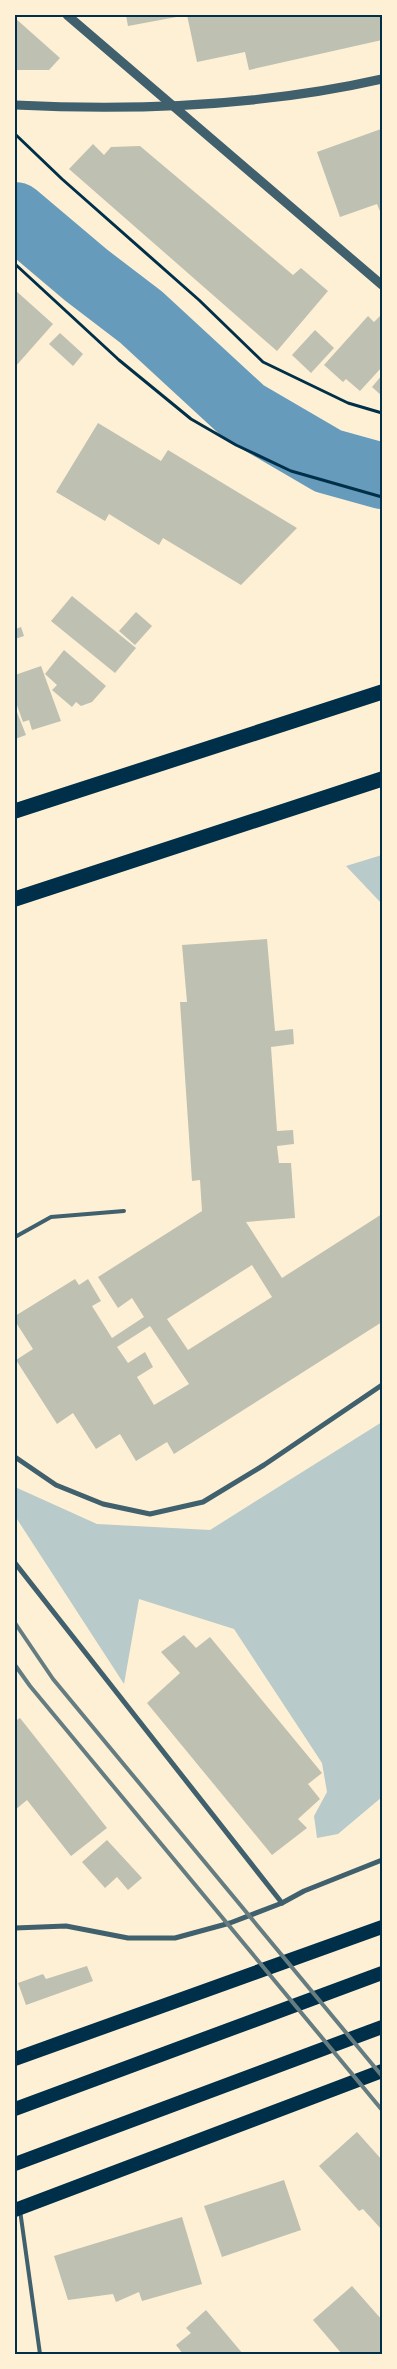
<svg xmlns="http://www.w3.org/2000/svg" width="397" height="2369" font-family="Poppins,sans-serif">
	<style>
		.green { fill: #b9caca }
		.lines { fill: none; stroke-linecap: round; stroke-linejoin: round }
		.river { stroke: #669bbc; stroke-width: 66 }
		.building { fill: #bec0b2; fill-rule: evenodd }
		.path { stroke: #003049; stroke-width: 3 }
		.service { stroke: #3f606c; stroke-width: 4 }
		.minor { stroke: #3f606c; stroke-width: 5 }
		.tertiary { stroke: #3f606c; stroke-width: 9 }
		.trunk { stroke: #003049; stroke-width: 14 }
		.motorway { stroke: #003049; stroke-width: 15 }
		.rail { stroke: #657d81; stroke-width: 4 }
		.neatline { fill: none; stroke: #003049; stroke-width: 2 }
	</style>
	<rect width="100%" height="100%" fill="#fdf0d5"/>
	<g class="green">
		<polygon points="382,855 382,904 346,866"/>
		<polygon points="382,1422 382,1797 338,1834 317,1838 314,1816 327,1792 322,1763 234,1629 139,1599 124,1684 15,1516 15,1487 97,1524 210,1530"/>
	</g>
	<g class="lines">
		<polyline class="river" points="15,215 86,275 141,317 244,412 328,461 382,476"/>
	</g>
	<g class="building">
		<polygon points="126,15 182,15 182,16 128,26"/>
		<polygon points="187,15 382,15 382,40 249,70 245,52 197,62"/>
		<polygon points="15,18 60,58 49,70 15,70"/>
		<polygon points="381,129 382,216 377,204 340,217 317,152"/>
		<polygon points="93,144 104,155 111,147 140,146 293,275 301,268 328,291 277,351 69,169"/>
		<polygon points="15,290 53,324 15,367"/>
		<polygon points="381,315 382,367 360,391 346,379 343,382 324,365 368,316 374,322"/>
		<polygon points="315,330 334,348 311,373 292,355"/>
		<polygon points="60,333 83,354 73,366 49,344"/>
		<polygon points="382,375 382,396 372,387"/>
		<polygon points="98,423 161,461 168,450 297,528 241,585 163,538 159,545 109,514 105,521 56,492"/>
		<polygon points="72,596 136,648 115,673 51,621"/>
		<polygon points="136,612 152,626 135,645 119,631"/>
		<polygon points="21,627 24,636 15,639 15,629"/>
		<polygon points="64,650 106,686 92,702 81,706 76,702 72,707 52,690 57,685 45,674"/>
		<polygon points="41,666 61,721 32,730 29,720 23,722 15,700 15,675"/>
		<polygon points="15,707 26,735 15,739"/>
		<path d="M267,939L275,1031L293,1029L294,1044L271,1047L277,1131L293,1130L294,1144L277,1146L279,1163H291L295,1218L246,1222L282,1278L382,1214V1322L174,1454L167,1442L136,1461L120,1434L96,1449L73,1413L57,1424L16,1360L33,1349L15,1321V1316L75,1279L79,1285L88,1279L101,1301L92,1306L112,1338L144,1317L132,1298L118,1308L98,1277L202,1211L200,1180L192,1181L180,1002H187L182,945ZM252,1265L272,1297L188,1350L167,1319ZM150,1326L189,1384L154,1405L137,1377L153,1367L145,1352L128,1363L117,1347Z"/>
		<polygon points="184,1635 196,1648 210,1637 322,1773 308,1784 320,1799 298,1819 307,1828 272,1855 147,1703 180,1673 161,1652"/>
		<polygon points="20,1718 107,1828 71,1856 27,1800 15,1810 15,1721"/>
		<polygon points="107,1840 142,1878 128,1890 117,1877 105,1888 82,1862"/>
		<polygon points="87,1966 93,1981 26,2005 18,1983 43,1974 46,1979"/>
		<polygon points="357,2132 382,2160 382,2230 363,2209 359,2211 319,2166"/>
		<polygon points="284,2180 301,2230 222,2257 204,2206"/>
		<polygon points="182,2217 202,2284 142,2301 139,2292 116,2302 113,2294 68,2300 54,2256"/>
		<polygon points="352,2286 382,2320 382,2354 342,2354 313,2320"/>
		<polygon points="206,2310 243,2354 183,2354 176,2345 191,2333 186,2328"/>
	</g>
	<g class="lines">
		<g class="path">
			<polyline points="15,134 62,179 199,300 263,362 348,403 382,413"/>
			<polyline points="15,264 119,360 191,419 236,445 291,471 382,497"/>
		</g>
		<g class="service">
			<polyline points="15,1237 51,1217 124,1211"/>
			<polyline points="20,2210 40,2354"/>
		</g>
		<g class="minor">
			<polyline points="15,1457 56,1485 103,1504 150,1514 203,1502 264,1465 382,1385"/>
			<polyline points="15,1563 282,1903"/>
			<polyline points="15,1928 66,1926 128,1938 175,1938 230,1923 282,1903 304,1891 382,1860"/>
		</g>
		<g class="tertiary">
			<polyline points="67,15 382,285"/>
			<path d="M15,105C136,111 263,106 382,79"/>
		</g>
		<g class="trunk">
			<polyline points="15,2059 382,1927"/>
			<polyline points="15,2109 382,1973"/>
			<polyline points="15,2164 382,2027"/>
			<polyline points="15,2210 382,2071"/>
		</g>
		<g class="motorway">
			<polyline points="15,811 382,692"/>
			<polyline points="15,899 382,779"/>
		</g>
		<g class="rail">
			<polyline points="15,1623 53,1679 382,2076"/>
			<polyline points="15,1665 30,1686 382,2110"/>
		</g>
	</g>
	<rect width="397" height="2369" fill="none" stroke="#fdf0d5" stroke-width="32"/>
	<rect x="16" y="16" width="365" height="2337" class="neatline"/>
</svg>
